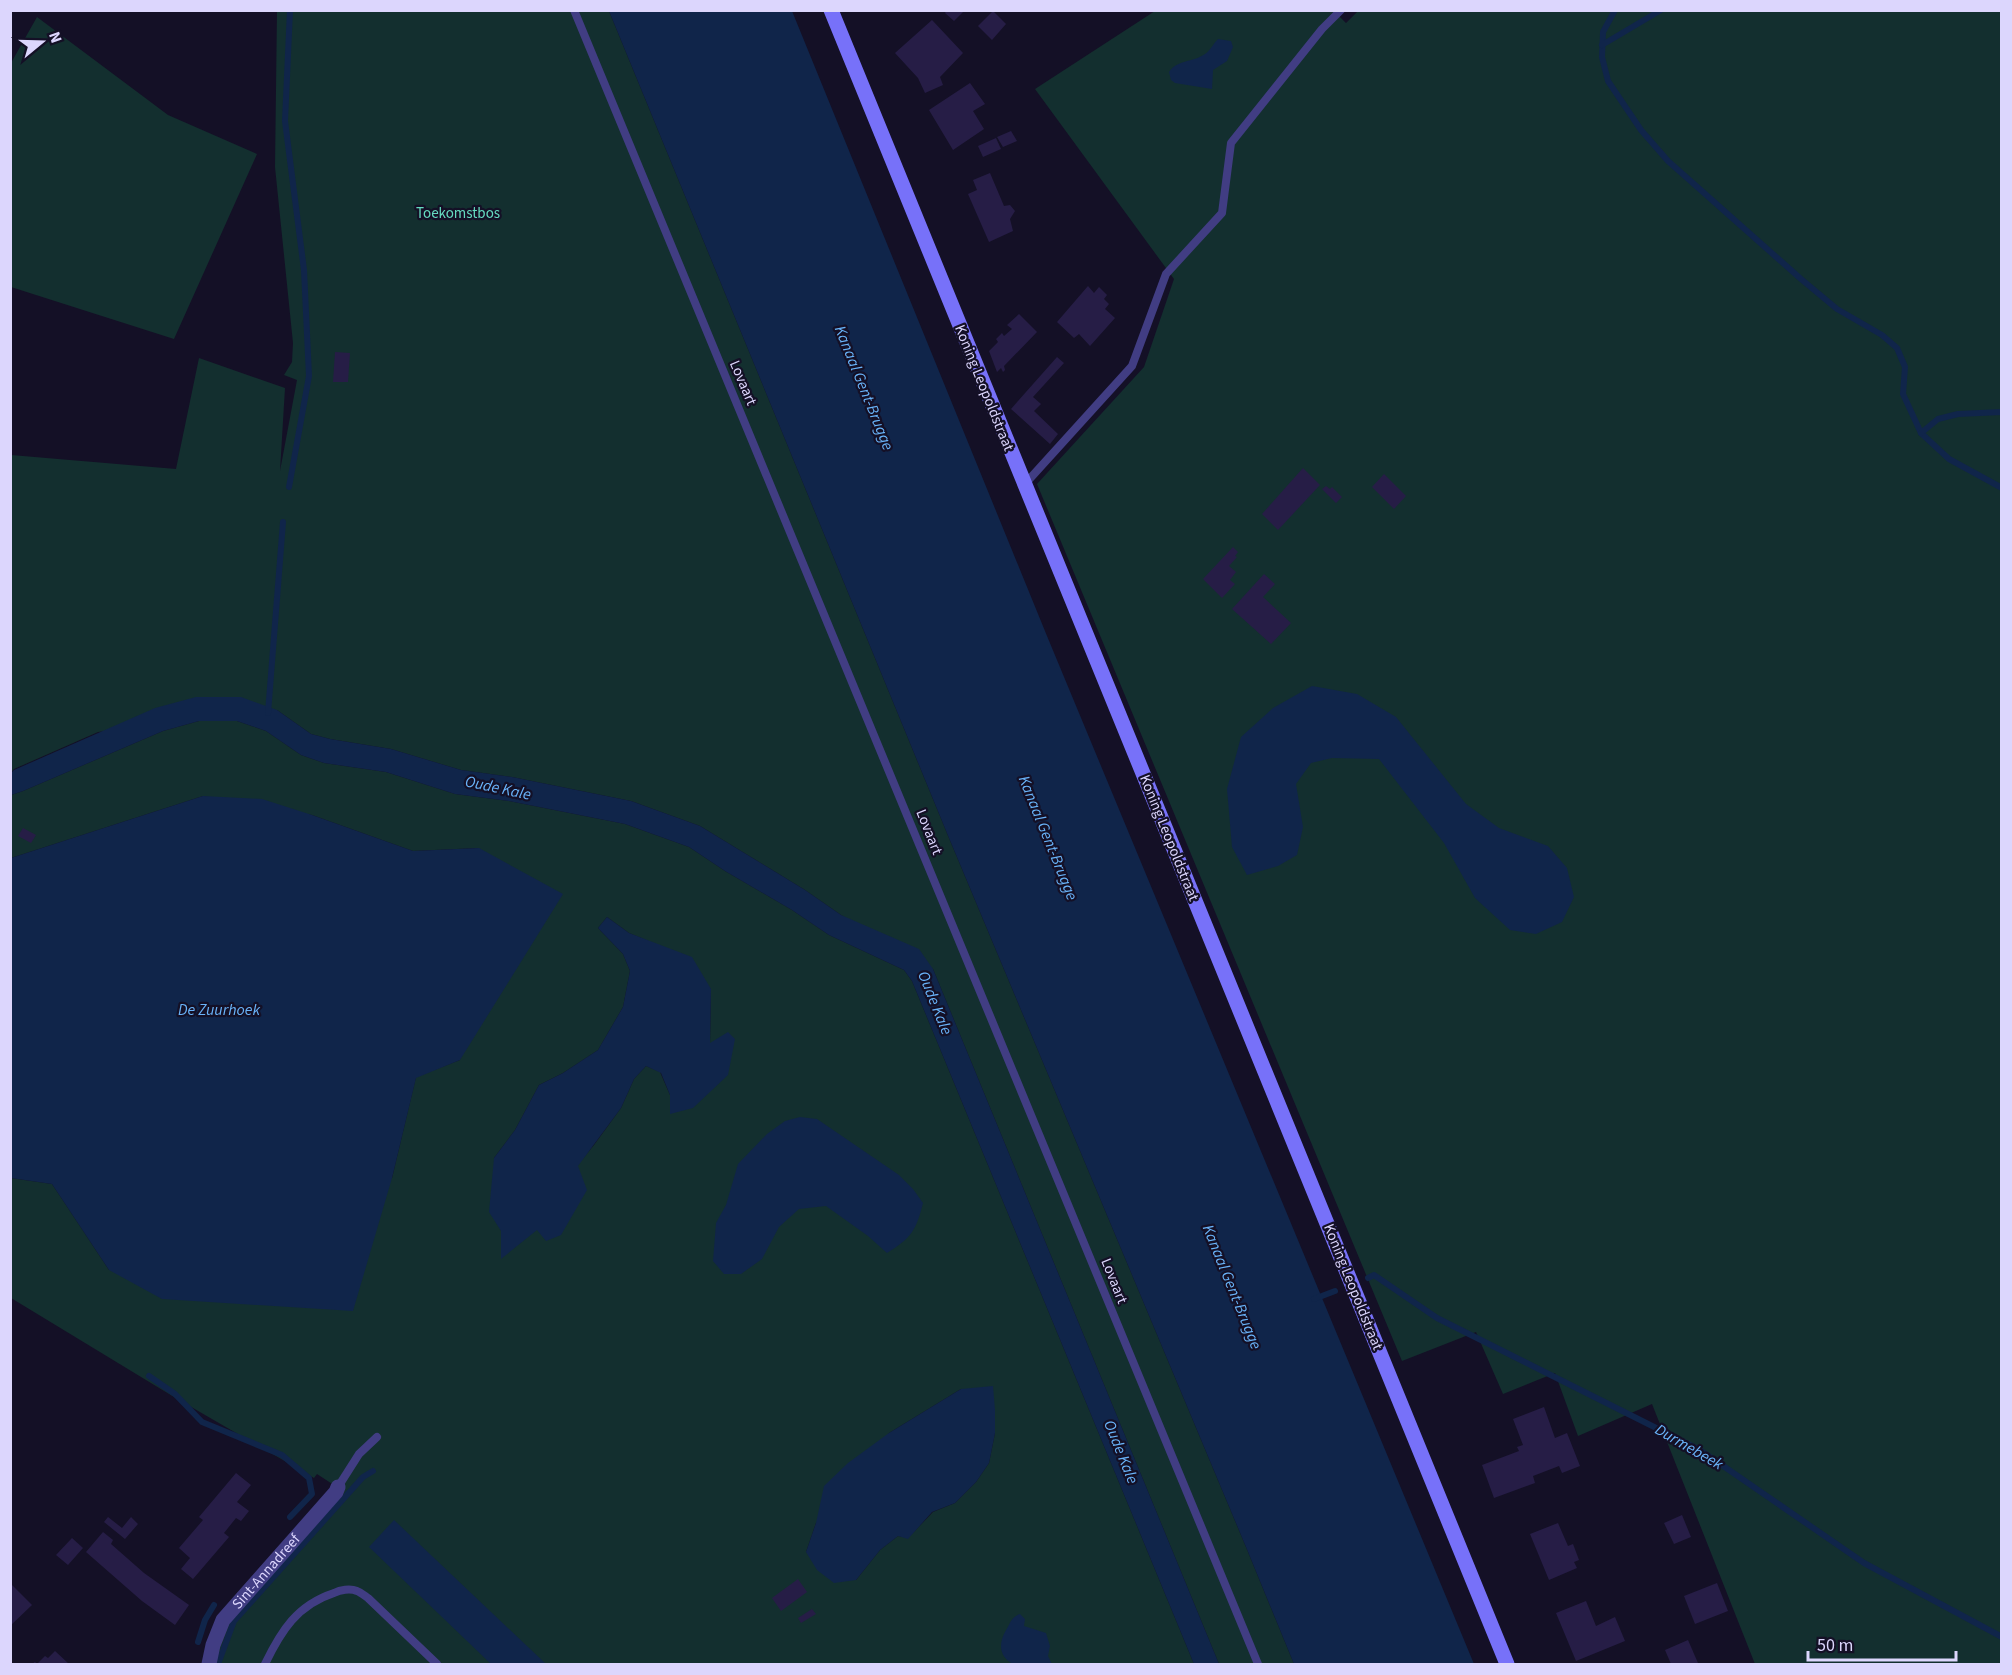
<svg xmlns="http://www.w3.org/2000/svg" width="2012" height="1675" font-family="'Source Sans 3',sans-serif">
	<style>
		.green { fill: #132f2f; fill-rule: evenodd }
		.water { fill: #10254a }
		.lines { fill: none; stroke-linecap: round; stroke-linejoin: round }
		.stream { stroke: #10254a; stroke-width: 6 }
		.building { fill: #261d46 }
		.lane { stroke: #413d83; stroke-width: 8 }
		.street { stroke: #413d83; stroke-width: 15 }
		.secondary { stroke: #7771f9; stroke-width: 15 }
		.labels { text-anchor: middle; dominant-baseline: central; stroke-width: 4.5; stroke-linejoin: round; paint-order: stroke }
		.park-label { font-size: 15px; fill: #65dbc0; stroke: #141026 }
		.street-label { font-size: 15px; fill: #dcd6fd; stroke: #141026 }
		.water-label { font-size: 16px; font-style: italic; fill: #69b3f9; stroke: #141026 }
	</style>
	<rect width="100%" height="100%" fill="#141026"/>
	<g class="green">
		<polygon points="1359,10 2001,11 2001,1664 1755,1664 1652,1404 1578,1436 1555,1373 1503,1394 1476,1332 1402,1361 1037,484 1144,367 1174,279 1035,89 1155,11 1334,11 1346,23"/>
		<polygon points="277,11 609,11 949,838 1246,1547 1294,1664 1219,1664 933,969 841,915 805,890 700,826 631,801 512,777 461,770 391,749 330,739 311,734 277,710 98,732 14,769 11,773 11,455 176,469 199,358 285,388 280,471 297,380 284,375 292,362 293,343 275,167"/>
		<polygon points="37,17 168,115 257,154 174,339 11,287 11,63"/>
		<path d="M199,721H237L266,731L301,755L324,763L386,772L455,794L509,801L625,824L689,847L725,871L792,910L829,935L904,970L912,981L1194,1664H212L227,1621L343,1491L317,1474L314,1478L174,1397L11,1298V1178L52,1184L109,1270L392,1178L416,1077L460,1060L479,848L413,851L312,815L203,796L11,858V795L23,791L163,731ZM607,917L629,933L658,945L711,989L710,1044L670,1113V1095L660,1072L646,1066L634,1079L621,1108L594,1145L501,1258V1231L494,1158L515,1130L539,1085L563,1073L598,1050L623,1007L630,971L623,954L598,928ZM961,1389L995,1410V1433L989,1463L976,1482L955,1503L933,1512L908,1538L898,1536L880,1550L856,1580L806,1552L816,1523L889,1433Z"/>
	</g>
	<g class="water">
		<polygon points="609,11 792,11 1047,636 1474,1664 1294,1664 1246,1547 949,838"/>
		<path d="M1218,39L1231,41L1233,47L1227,61L1213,70L1212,89L1175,83L1171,80L1169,72C1178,59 1192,63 1205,54C1210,51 1213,44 1218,39Z"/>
		<polygon points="1312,686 1357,694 1396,717 1466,804 1499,828 1548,846 1567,868 1574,897 1562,922 1536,934 1510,930 1475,898 1444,843 1379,759 1332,758 1311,763 1296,784 1303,827 1297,855 1278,866 1247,875 1232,847 1227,789 1241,737 1273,708"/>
		<polygon points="196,697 241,697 277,710 311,734 330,739 391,749 461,770 512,777 631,801 700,826 805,890 841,915 919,949 933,969 1219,1664 1194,1664 912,981 904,970 829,935 792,910 725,871 689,847 625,824 509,801 455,794 386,772 324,763 301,755 266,731 237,721 199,721 163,731 23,791 11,795 11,773 14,770 155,708"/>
		<polygon points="203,796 262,799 312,815 413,851 479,848 563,894 460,1060 416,1078 392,1178 353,1311 162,1299 109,1270 52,1184 11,1178 11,858"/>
		<polygon points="607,917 629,933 692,957 711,989 710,1043 728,1032 735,1039 728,1075 693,1108 670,1114 670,1095 661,1073 646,1066 634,1079 621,1108 578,1166 587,1190 561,1235 546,1241 537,1230 501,1259 501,1231 489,1212 494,1158 515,1130 539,1085 563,1073 598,1050 623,1007 630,971 623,954 598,928"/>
		<path d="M800,1117L817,1119L899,1175L913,1189L923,1203C916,1231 911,1238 887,1253L868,1236L826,1206L799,1209L779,1227L762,1259L741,1274H724L713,1261L716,1223L726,1205L738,1164L767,1134L785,1121Z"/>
		<polygon points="993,1386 995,1410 995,1433 989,1463 976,1482 955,1503 932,1512 908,1539 898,1536 880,1550 856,1580 834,1583 817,1570 806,1552 816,1523 824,1486 848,1463 889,1433 961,1389"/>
		<polygon points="394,1520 546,1664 491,1664 369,1547"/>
		<path d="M1020,1614L1025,1619L1024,1626L1046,1633L1050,1646L1048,1656L1052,1664H1013C1000,1657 998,1645 1005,1632C1010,1624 1011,1617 1020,1614Z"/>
	</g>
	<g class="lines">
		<g class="stream">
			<polyline points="1615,10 1603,32 1602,57 1608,81 1641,130 1668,161 1801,279 1837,309 1882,335 1897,348 1905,367 1903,394 1921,433 1949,459 2002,488"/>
			<polyline points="1602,45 1661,10"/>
			<polyline points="1921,433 1938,419 1958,414 2002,412"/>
			<polyline points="289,487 309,376 304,270 285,121 290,10"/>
			<polyline points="268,713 283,522"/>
			<polyline points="1368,1278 1374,1275 1437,1318 1700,1450 1864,1563 2002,1637"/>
			<polyline points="1314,1299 1335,1291"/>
			<polyline points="149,1376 175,1394 202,1422 282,1455 309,1478 312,1494 290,1517"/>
			<polyline points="198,1642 205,1620 214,1605"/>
			<polyline points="218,1664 234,1621 363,1477 373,1471"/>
		</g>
	</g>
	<g class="building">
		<polygon points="947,10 965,10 954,21 945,13"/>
		<polygon points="993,11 1006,24 992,40 978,26"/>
		<polygon points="932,20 963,53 940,77 943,85 925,93 918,78 895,53"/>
		<polygon points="970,83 985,104 973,111 984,129 953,150 929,110"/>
		<polygon points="1011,131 1017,141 1003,147 997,137"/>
		<polygon points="996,138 1001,149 983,157 978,146"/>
		<polygon points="990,173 1004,206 1010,205 1015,211 1010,219 1013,231 989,242 968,194 977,190 973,180"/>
		<polygon points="1088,286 1094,293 1099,287 1107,295 1104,299 1109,304 1105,309 1115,318 1090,346 1079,334 1074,338 1057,322"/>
		<polygon points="1019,314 1037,332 1004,366 1005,370 1003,372 1001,368 997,372 989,351 998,342 996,339 1002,333 1004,336 1012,329 1007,325"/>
		<polygon points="335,352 350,353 348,382 333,382"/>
		<polygon points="1057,357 1064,363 1033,397 1041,404 1034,411 1058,434 1050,444 1011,409"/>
		<polygon points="1303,468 1320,485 1278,530 1262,514"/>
		<polygon points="1384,474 1406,496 1394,509 1372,487"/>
		<polygon points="1326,486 1330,489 1332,487 1342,497 1336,503 1322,489"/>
		<polygon points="1233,547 1238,552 1235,556 1237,557 1229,566 1236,572 1230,580 1235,584 1222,598 1203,579"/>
		<polygon points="1264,574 1275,584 1263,597 1291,623 1271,644 1232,609"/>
		<polygon points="23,828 36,835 31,843 18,836"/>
		<polygon points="1544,1407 1555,1438 1567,1433 1580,1466 1562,1473 1559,1466 1533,1476 1535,1483 1494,1498 1482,1465 1519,1451 1517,1447 1523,1445 1513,1419"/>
		<polygon points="236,1473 251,1485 237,1502 249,1511 241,1521 236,1518 224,1533 229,1537 193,1579 181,1569 190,1558 179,1548 203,1520 199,1517"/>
		<polygon points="1682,1515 1691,1537 1674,1544 1664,1523"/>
		<polygon points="108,1517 122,1528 131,1517 138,1524 125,1539 104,1522"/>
		<polygon points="1558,1523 1568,1546 1573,1544 1579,1560 1574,1562 1577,1568 1549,1580 1530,1534"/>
		<polygon points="103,1532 113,1540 111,1544 144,1573 189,1605 175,1625 142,1601 86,1552"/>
		<polygon points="72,1538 83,1548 68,1565 56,1555"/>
		<polygon points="798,1579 807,1592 781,1611 772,1598"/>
		<polygon points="10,1583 32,1605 10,1626"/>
		<polygon points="1717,1583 1728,1611 1695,1624 1684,1596"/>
		<polygon points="1586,1601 1596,1626 1615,1617 1625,1641 1576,1661 1556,1613"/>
		<polygon points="812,1609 816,1614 801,1623 798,1618"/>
		<polygon points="1688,1640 1698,1663 1671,1664 1665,1650"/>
		<polygon points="55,1651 69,1664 32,1664 35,1662 37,1664 45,1656 48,1658"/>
	</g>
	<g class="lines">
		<g class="lane">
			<polyline points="574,10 1258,1664"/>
			<polyline points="1025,484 1132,366 1166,274 1222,213 1231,143 1322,29 1341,10"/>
			<polyline points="338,1487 359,1454 377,1437"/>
			<path d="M265,1664C281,1631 297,1605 334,1593C340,1590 350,1588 357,1591C360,1592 365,1596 368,1598L437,1664"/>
		</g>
		<path class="street" id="s1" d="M209,1664L213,1645L223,1620L336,1492L338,1487"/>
		<polyline class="secondary" points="831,10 1507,1664"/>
	</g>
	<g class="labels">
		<g class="park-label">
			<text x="458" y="213">Toekomstbos</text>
		</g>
		<g class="street-label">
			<text transform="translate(743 383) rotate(67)">Lovaart</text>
			<text transform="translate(984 388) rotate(68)">Koning Leopoldstraat</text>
			<text transform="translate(929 832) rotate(68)">Lovaart</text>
			<text transform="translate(1169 838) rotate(68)">Koning Leopoldstraat</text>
			<text transform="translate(1114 1281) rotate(68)">Lovaart</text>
			<text transform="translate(1353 1287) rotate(68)">Koning Leopoldstraat</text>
			<text stroke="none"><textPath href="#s1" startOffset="111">Sint-Annadreef</textPath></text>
		</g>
		<g class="water-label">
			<text transform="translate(864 388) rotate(68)">Kanaal Gent-Brugge</text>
			<text transform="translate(498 788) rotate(12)">Oude Kale</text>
			<text transform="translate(1048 838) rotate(68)">Kanaal Gent-Brugge</text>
			<text transform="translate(935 1003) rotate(68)">Oude Kale</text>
			<text x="219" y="1010">De Zuurhoek</text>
			<text transform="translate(1232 1287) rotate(68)">Kanaal Gent-Brugge</text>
			<text transform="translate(1689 1447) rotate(30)">Durmebeek</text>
			<text transform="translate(1121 1452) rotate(68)">Oude Kale</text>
		</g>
	</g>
	<rect width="2012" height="1675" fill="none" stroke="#dcd6fd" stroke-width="24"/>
	<g transform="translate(42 42) rotate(71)" stroke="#141026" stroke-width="4.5" paint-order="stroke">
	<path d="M0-4.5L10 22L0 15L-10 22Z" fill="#dcd6fd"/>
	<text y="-9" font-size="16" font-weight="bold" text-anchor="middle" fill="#dcd6fd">N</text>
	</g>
	<path d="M1808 1651v9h148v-9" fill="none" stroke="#dcd6fd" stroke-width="3"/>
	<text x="1817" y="1651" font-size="18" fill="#dcd6fd" stroke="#141026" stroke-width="4.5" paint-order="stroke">50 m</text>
</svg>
